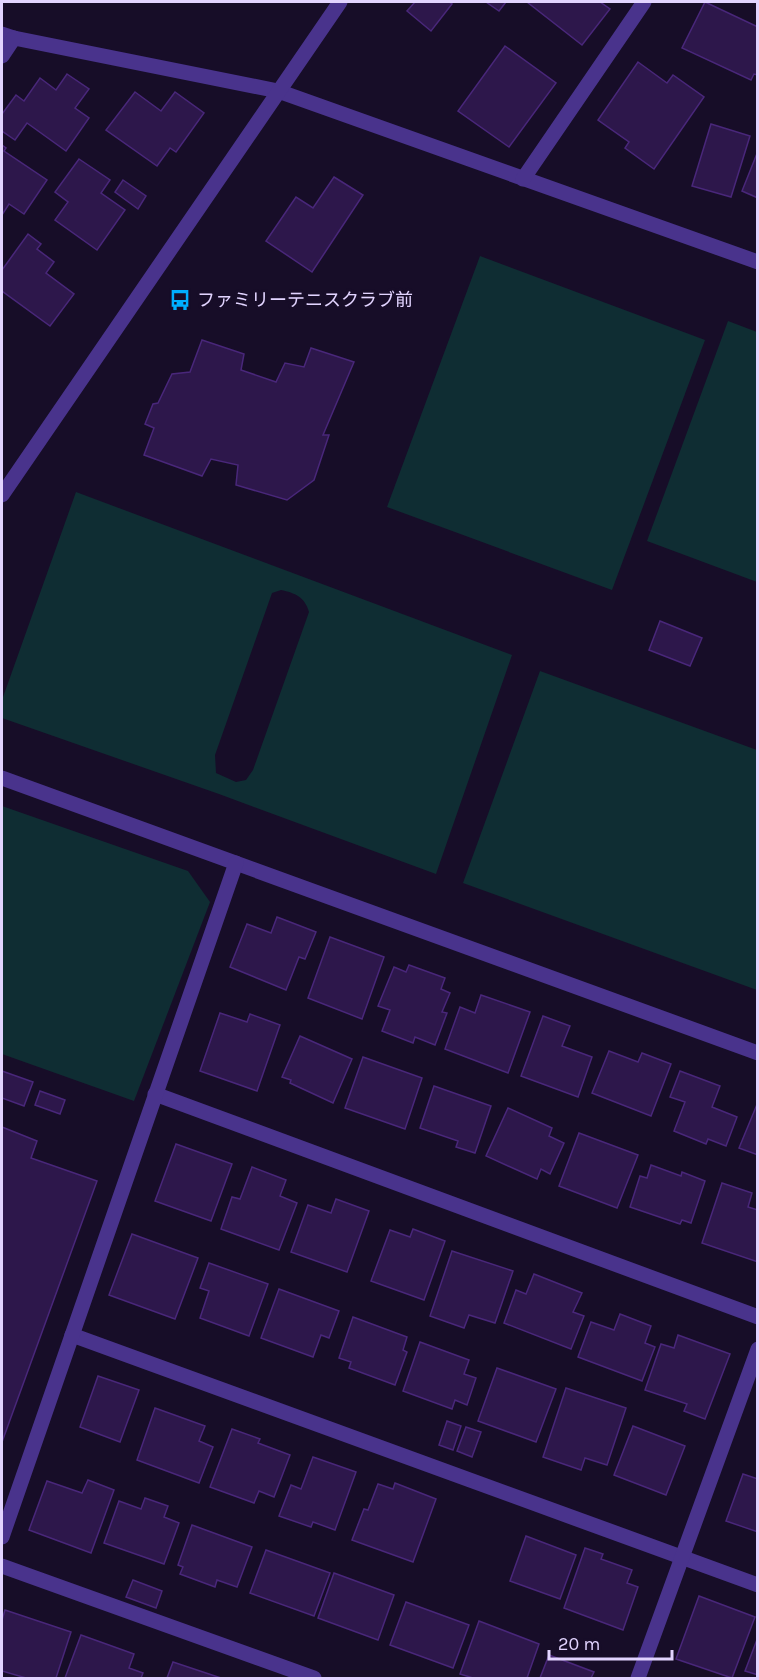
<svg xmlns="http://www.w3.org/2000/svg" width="759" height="1680" font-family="Karla,'Noto Sans JP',sans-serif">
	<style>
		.park { fill: #0f2d33; fill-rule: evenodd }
		.building { fill: #2d174b; stroke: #49277a; stroke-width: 1.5 }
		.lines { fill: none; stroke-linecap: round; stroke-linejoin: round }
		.minor { stroke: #49338c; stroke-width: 15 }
		.labels { text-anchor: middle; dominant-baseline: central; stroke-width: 6; stroke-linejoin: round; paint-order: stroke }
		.poi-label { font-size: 18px; fill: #e2d4ff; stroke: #170d28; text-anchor: start }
	</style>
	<rect width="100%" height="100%" fill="#170d28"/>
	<g class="park">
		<polygon points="480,256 705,340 612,590 387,507"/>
		<polygon points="728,321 757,332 757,582 647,541"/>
		<path d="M76,492L512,655L436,874L219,794L2,718V700ZM281,590C295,593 305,597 309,612L253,770L246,780L236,782L216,773L215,755L272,593Z"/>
		<polygon points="540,671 757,750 757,990 463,883"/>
		<polygon points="2,806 188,871 210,902 134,1101 2,1054"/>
	</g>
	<g class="building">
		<polygon points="415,2 449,2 452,4 431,31 407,11"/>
		<polygon points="486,2 506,2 499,11"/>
		<polygon points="527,2 600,2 610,9 582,45"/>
		<polygon points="705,2 758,27 758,75 754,74 751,80 682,48"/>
		<polygon points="505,46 556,83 509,147 458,111"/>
		<polygon points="638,62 667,83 673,75 704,97 654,169 625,148 629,142 598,120"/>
		<polygon points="67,74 89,89 75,108 89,118 66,151 27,123 15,140 2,131 2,114 16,95 24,101 40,78 56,90"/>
		<polygon points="135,92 161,111 175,92 204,113 176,152 170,148 157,166 106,130"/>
		<polygon points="711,124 750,136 731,197 692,186"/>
		<polygon points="2,145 6,148 4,151 47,180 24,214 9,204 2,215"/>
		<polygon points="758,151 758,198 742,191"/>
		<polygon points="79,159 110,180 101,193 125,210 97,250 55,220 68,202 55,192"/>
		<polygon points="334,177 363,195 312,272 266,241 296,197 313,208"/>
		<polygon points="123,180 146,196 138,209 115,192"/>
		<polygon points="28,234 41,244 37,249 54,262 46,273 74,294 50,326 2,291 2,270"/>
		<polygon points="202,340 244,354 241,370 276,382 285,363 304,367 311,348 354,362 323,435 329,435 314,480 287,500 236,485 238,465 211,459 202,476 144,455 154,428 145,424 153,404 158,403 172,374 190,372"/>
		<polygon points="660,621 702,638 690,666 649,650"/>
		<polygon points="277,917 316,932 305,959 299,957 286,990 230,967 247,924 271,933"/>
		<polygon points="330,937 384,957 362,1019 308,998"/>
		<polygon points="409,965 445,978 441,989 450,993 442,1012 447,1013 435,1045 415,1037 413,1043 382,1031 390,1010 378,1006 394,967 406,972"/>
		<polygon points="481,995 530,1012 508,1073 445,1049 460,1007 475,1013"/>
		<polygon points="220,1013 247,1022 250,1014 280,1025 257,1091 200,1071"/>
		<polygon points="543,1016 570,1026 562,1046 592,1057 578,1097 521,1076"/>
		<polygon points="300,1036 352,1059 333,1103 290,1083 291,1080 282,1077"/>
		<polygon points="609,1051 638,1062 642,1053 671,1064 651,1116 592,1093"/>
		<polygon points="363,1057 422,1078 405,1129 345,1108"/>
		<polygon points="2,1071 33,1082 24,1106 2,1098"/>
		<polygon points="680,1071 720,1086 712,1107 737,1117 726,1146 708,1139 706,1144 674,1131 685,1102 670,1097"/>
		<polygon points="434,1086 491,1106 475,1153 456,1147 458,1141 420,1128"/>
		<polygon points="40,1091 65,1100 60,1114 35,1105"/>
		<polygon points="758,1102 758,1155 739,1148"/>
		<polygon points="508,1108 552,1128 549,1136 564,1143 550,1174 541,1169 537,1179 486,1156"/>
		<polygon points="2,1127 37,1141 31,1158 97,1181 2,1442"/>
		<polygon points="579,1133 638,1155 617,1208 559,1186"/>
		<polygon points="176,1144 232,1164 211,1221 155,1201"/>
		<polygon points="651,1165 681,1176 682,1172 705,1181 691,1223 682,1220 680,1224 630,1207 640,1176 647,1178"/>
		<polygon points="252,1167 286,1180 280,1196 297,1203 279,1250 221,1229 232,1197 240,1199"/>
		<polygon points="722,1183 752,1193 748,1207 758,1210 758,1262 702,1243"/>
		<polygon points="336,1199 369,1211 347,1272 291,1252 308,1205 331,1213"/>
		<polygon points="413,1229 445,1241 424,1300 371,1281 390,1230 410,1237"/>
		<polygon points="132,1234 198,1258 175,1319 109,1295"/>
		<polygon points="452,1251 513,1271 495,1323 469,1315 464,1328 430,1316"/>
		<polygon points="209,1263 268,1284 249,1336 200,1318 209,1291 200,1288"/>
		<polygon points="534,1274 582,1293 573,1312 584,1316 571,1349 504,1323 516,1290 526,1294"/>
		<polygon points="279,1289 339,1311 329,1338 321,1335 313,1357 261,1338"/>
		<polygon points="620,1314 651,1326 645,1343 655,1347 642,1381 578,1357 591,1322 614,1330"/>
		<polygon points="353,1317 407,1337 403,1350 407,1352 395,1385 349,1368 351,1362 339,1358"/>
		<polygon points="678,1335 730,1354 705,1419 684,1411 687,1404 645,1390 661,1344 674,1348"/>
		<polygon points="420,1342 469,1360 464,1374 476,1378 467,1405 455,1400 452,1409 403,1391"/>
		<polygon points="497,1368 556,1389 536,1442 478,1421"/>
		<polygon points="98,1376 139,1390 120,1442 80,1427"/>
		<polygon points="566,1388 626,1408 607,1465 585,1458 581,1470 543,1457"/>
		<polygon points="155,1408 205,1426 199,1441 213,1447 199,1483 137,1460"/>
		<polygon points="447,1421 461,1426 453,1450 439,1445"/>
		<polygon points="633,1426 685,1446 666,1495 614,1475"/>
		<polygon points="466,1427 481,1432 472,1457 457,1451"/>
		<polygon points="232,1429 260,1439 258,1443 290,1455 274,1497 259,1491 254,1503 210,1487"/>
		<polygon points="313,1457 356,1472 335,1530 313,1522 311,1527 279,1516 291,1485 301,1489"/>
		<polygon points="743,1474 758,1479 758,1532 726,1521"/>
		<polygon points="88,1480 114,1490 91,1553 29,1530 47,1481 82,1493"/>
		<polygon points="395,1483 436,1499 413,1562 352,1540 364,1509 368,1510 378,1484 393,1489"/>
		<polygon points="145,1498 168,1506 164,1517 179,1523 164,1564 104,1543 119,1501 141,1509"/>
		<polygon points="192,1525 252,1547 237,1587 217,1580 215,1587 180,1574 183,1567 178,1565"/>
		<polygon points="526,1536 576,1555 560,1599 510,1581"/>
		<polygon points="585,1548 603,1554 601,1559 632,1570 627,1583 638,1587 623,1630 564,1608"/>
		<polygon points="266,1550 330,1573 314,1616 250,1593"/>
		<polygon points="334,1573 394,1595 378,1640 318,1618"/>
		<polygon points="133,1580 162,1591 156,1608 126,1597"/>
		<polygon points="699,1596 755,1617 732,1678 676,1659"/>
		<polygon points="406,1602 469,1625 453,1668 390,1645"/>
		<polygon points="5,1610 71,1632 56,1678 26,1678 2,1671 2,1620"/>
		<polygon points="479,1621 539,1644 527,1678 473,1678 460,1674"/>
		<polygon points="81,1635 134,1654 129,1668 143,1673 141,1678 65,1678"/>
		<polygon points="758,1637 758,1675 745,1671"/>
		<polygon points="549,1655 594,1672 591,1678 540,1678"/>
		<polygon points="173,1662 221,1678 167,1678"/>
	</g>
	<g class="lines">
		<g class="minor">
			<polyline points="2,34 14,38 278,91 758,262"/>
			<polyline points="2,56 14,38"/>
			<polyline points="523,179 644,2"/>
			<polyline points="2,495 340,2"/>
			<polyline points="2,778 758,1053"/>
			<polyline points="155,1094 758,1317"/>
			<polyline points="72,1335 758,1585"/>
			<polyline points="2,1537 236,863"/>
			<polyline points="2,1566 314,1678"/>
			<polyline points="638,1678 758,1349"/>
		</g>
	</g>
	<defs>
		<symbol id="bus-bare" viewBox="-9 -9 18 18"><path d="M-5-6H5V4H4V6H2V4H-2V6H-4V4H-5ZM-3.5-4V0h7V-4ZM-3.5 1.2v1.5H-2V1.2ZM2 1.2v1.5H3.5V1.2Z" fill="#00afff" stroke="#170d28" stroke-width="2.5" paint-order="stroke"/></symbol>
	</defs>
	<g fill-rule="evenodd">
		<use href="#bus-bare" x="165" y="285" width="30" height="30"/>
	</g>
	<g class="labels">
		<g class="poi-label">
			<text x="197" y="300">ファミリーテニスクラブ前</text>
		</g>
	</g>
	<rect width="759" height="1680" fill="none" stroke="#e2d4ff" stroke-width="6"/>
	<path d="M549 1650v9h123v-9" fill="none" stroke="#e2d4ff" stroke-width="3"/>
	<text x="558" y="1650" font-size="18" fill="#e2d4ff" stroke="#170d28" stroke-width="4.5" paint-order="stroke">20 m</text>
</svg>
